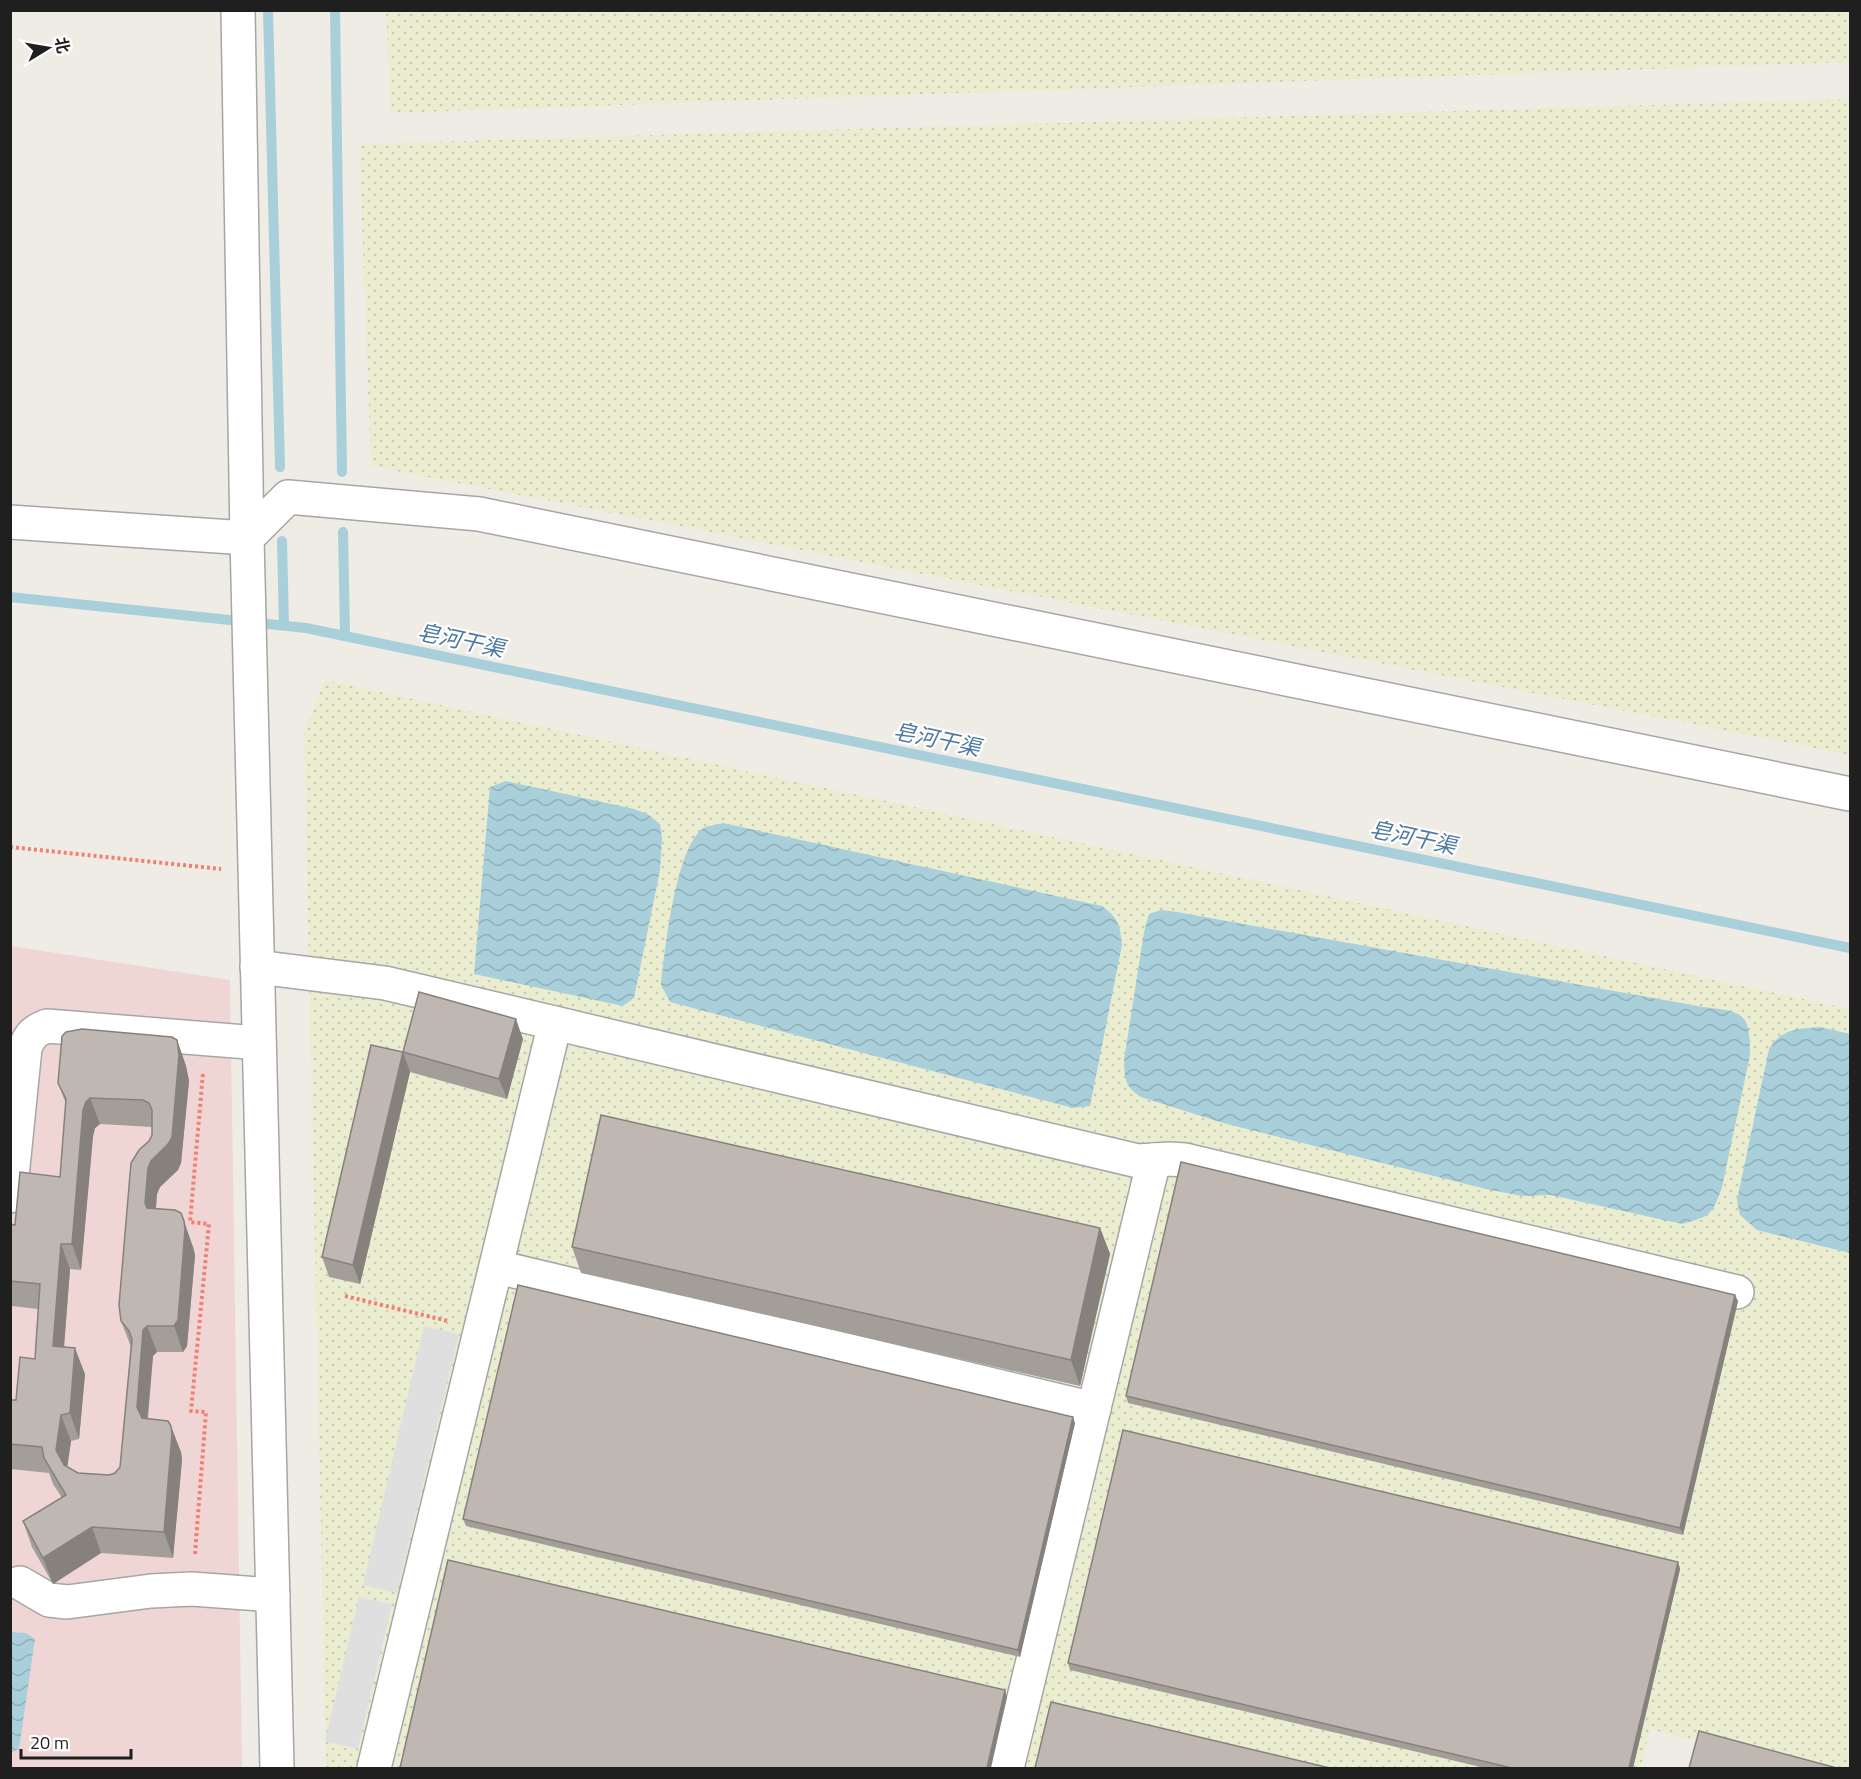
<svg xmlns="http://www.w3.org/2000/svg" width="1861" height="1779" font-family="'Titillium Web','Noto Sans SC',sans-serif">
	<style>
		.commercial { fill: #efd6d5 }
		.farmland { fill: url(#farmland-dots) }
		.parking { fill: #dfdfdf }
		.water { fill: url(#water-waves) }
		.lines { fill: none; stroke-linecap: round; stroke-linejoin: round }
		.stream { stroke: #a8cfda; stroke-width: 10 }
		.minor-casing { stroke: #a6a6a6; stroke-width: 36 }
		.path { stroke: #f37f72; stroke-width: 4; stroke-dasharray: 3 3; stroke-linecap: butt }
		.minor { stroke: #fff; stroke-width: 33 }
		.wall { fill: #a49e99; fill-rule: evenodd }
		.shaded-wall { fill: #86817d }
		.building { fill: #bfb8b2; stroke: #86817d; stroke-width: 1.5; fill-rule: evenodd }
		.labels { text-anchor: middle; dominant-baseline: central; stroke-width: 4.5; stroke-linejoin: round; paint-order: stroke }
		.water-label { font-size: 22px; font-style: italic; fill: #4c78a2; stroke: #fff }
	</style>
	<defs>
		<pattern id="farmland-dots" width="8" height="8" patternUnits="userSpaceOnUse" patternTransform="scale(1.5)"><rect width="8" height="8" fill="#ebedd1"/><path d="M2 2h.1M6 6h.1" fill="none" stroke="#c9cbb3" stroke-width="1.8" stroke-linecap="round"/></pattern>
		<pattern id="water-waves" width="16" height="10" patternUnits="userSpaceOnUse" patternTransform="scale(1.5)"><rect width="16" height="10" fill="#a8cfda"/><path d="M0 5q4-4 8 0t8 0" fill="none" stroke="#90b1bb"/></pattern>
	</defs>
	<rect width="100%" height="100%" fill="#efece5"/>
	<polygon class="commercial" points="10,946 230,980 242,1768 11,1768"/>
	<g class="farmland">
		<polygon points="1850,10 1850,62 391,113 386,11"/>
		<polygon points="1850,99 1850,755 371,466 359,144"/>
		<polygon points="325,680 1850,1009 1850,1768 1797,1768 1650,1729 1641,1768 326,1768 304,731"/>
	</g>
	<g class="parking">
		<polygon points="424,1326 459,1334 397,1593 363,1585"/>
		<polygon points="359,1597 392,1604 358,1749 325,1741"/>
	</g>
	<g class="water">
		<polygon points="506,781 634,809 649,815 660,824 662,839 660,870 634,998 623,1006 474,974 490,787"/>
		<path d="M723,823L1102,906C1118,918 1120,924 1122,945L1090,1106L1073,1108L670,1002L661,985C665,949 675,853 701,830C706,825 717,825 723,823Z"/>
		<path d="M1161,910L1177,912L1703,1007C1744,1012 1750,1012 1750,1055L1722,1187C1712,1215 1711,1216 1682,1224L1551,1195L1522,1196L1486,1189L1223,1123L1141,1097C1124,1086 1125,1079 1124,1060L1144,932L1149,914Z"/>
		<path d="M1820,1027L1850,1034V1253L1757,1230L1740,1215L1737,1200L1769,1049C1782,1028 1798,1029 1820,1027Z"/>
		<polygon points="10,1632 26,1633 35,1639 19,1749 11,1753"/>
	</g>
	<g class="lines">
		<g class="stream">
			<polyline points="268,10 280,467"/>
			<polyline points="335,10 342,472"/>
			<polyline points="343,532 345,635"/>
			<polyline points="282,541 284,625"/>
			<polyline points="10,597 306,628 1850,948"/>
		</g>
		<defs>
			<g id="minor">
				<polyline points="238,10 247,538 277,1768"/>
				<polyline points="10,522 247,538 288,497 479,514 1850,794"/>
				<polyline points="257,967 385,983 1138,1161 1154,1160"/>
				<path d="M10,1196L25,1048C30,1035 34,1031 47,1026L259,1043"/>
				<polyline points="497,1267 1094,1409"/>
				<polyline points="20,1583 49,1600 67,1602 151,1591 192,1589 273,1595"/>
				<polyline points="374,1768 555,1023"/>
				<polyline points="1007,1768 1154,1160 1170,1159 1185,1160 1737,1292"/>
			</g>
		</defs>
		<use href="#minor" class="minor-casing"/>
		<g class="path">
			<polyline points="10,847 221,869"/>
			<polyline points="345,1296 448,1321"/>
			<polyline points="195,1554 206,1412 191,1411 209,1224 190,1222 203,1073"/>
		</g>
		<use href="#minor" class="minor"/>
	</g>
	<g class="wall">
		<polygon points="523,1039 507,1099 410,1072 360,1284 329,1277 322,1257 403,1052"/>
		<path d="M177,1040L186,1066L189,1081L181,1163L178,1170L160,1187L157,1194L156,1208L193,1247L195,1255L187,1346L183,1352H157L153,1356L148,1419L181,1452L182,1460L173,1558L101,1553L53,1584L32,1547L23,1521L62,1498L53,1484L49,1473L10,1469V1400H16L35,1359L38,1309L12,1306L10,1302V1224L15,1225L60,1177L66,1104L58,1083ZM100,1124L152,1127V1135L149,1141L121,1321L131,1347L120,1467L115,1473L109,1475L78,1473L67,1467L71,1441L79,1439L85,1374L64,1347L70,1269L81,1270L93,1136L95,1128Z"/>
		<polygon points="1100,1228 1110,1254 1080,1386 581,1273 572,1247"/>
		<polygon points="1738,1301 1683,1535 1128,1403 1126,1396"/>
		<polygon points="1075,1423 1020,1657 466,1526 463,1519"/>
		<polygon points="1678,1562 1680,1569 1633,1768 1485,1768 1070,1670 1068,1663"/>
	</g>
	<g class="shaded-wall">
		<polygon points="516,1019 523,1039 507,1099 499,1079"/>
		<polygon points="177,1040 186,1066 189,1081 181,1163 178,1170 160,1187 157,1194 154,1229 145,1203 148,1168 151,1161"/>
		<polygon points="403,1052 410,1072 360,1284 353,1265"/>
		<polygon points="90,1098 100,1124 95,1128 93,1136 81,1270 72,1244 83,1110 86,1102"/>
		<polygon points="184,1221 193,1247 195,1255 187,1346 183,1352 174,1326"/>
		<polygon points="1100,1228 1110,1254 1080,1386 1071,1360"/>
		<polygon points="61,1244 70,1269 62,1372 53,1346"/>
		<polygon points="1735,1295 1738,1301 1683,1535 1680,1528"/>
		<polygon points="147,1326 157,1352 153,1356 146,1433 137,1407 143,1330"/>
		<polygon points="75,1348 85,1374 79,1439 70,1413"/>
		<polygon points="61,1415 71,1441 66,1476 56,1450"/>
		<polygon points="1073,1417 1075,1423 1020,1657 1018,1650"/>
		<polygon points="171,1426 181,1452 182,1460 173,1558 164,1532"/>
		<polygon points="92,1527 101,1553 53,1584 43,1558"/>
		<polygon points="1678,1562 1680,1569 1633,1768 1629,1768"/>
		<polygon points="1005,1690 1007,1697 991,1768 987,1768"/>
	</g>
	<g class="building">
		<polygon points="419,992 516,1019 499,1079 403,1052"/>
		<path d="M82,1029L172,1037L177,1040L179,1055L172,1137L168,1144L151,1161L148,1168L145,1203L147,1208L175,1210L181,1213L184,1221L185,1229L178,1320L174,1326H147L143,1330L137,1407L142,1418L168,1421L171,1426L172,1434L164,1532L92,1527L43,1558L23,1521L66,1495L44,1458L42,1447L10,1444V1400H16L20,1357L35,1359L40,1284L10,1281V1224L15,1225L20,1172L60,1177L66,1099L58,1083L62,1036L66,1032ZM90,1098L143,1100L149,1103L152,1110V1135L149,1141L139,1150L131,1163L119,1305L121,1321L129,1331L132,1339L120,1467L115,1473L109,1475L78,1473L64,1465L56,1450L61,1415L70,1413L75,1348L53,1346L61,1244H72L83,1110L86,1102Z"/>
		<polygon points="371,1045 403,1052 353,1265 322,1257"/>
		<polygon points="601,1115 1100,1228 1071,1360 572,1247"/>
		<polygon points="1181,1162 1735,1295 1680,1528 1126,1396"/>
		<polygon points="518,1285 1073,1417 1018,1650 463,1519"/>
		<polygon points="1123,1430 1678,1562 1629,1768 1512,1768 1068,1663"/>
		<polygon points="448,1560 1005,1690 987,1768 400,1768"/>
		<polygon points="1051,1702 1330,1768 1035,1768"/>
		<polygon points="1699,1731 1837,1768 1689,1768"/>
	</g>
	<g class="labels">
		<g class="water-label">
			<text transform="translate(461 640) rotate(12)">皂河干渠</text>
			<text transform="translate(937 739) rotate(12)">皂河干渠</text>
			<text transform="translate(1413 837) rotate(12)">皂河干渠</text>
		</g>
	</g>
	<rect width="1861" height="1779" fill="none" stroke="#1f1f1f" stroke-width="24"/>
	<g transform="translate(48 48) rotate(79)" stroke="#ffffff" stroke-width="4.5" paint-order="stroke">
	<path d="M0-4.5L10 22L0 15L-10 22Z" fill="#1f1f1f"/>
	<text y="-9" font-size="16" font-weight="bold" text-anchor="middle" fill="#1f1f1f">北</text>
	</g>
	<path d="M21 1749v9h110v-9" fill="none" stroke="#1f1f1f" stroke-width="3"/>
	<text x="30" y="1749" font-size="18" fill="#1f1f1f" stroke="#ffffff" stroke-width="4.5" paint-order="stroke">20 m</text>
</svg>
